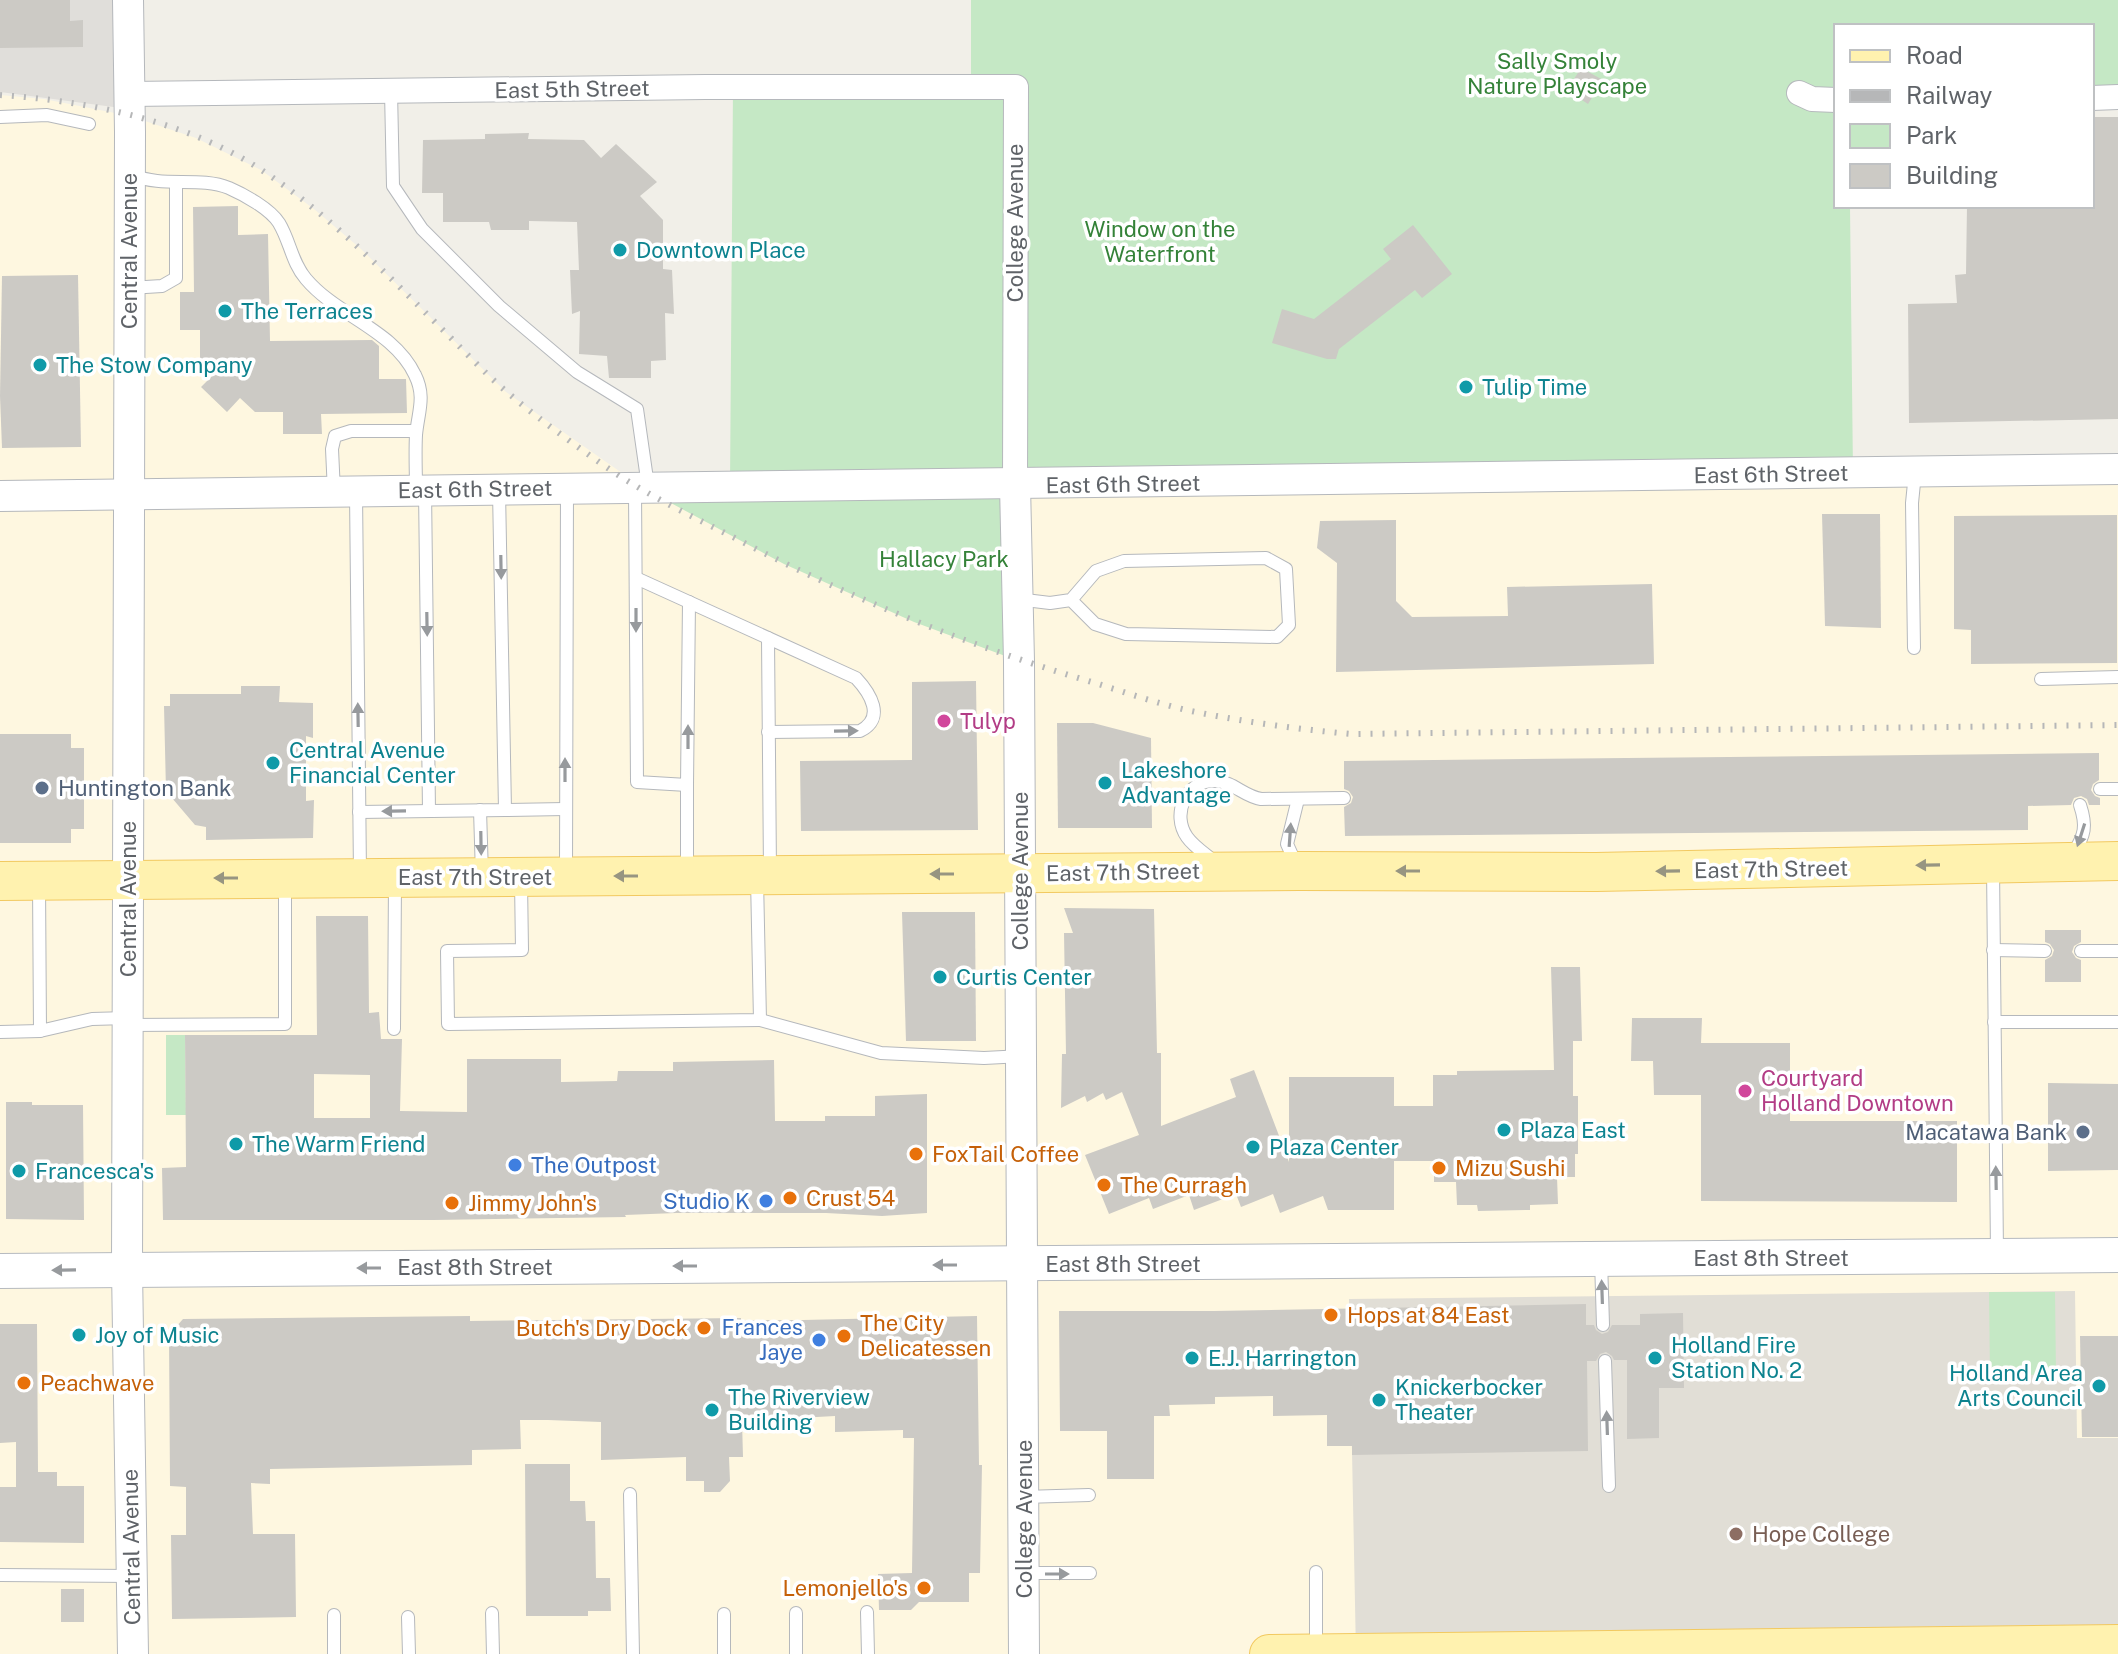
<svg xmlns="http://www.w3.org/2000/svg" width="2118" height="1654" font-family="'Public Sans',sans-serif">
	<style>
		.commercial { fill: #fef7e0 }
		.industrial { fill: #e0deda }
		.education { fill: #e1ded6 }
		.green { fill: #c5e8c5 }
		.building { fill: #cccac5; fill-rule: evenodd }
		.lines { fill: none; stroke-linecap: round; stroke-linejoin: round }
		.service-casing { stroke: #b5b8bc; stroke-width: 14 }
		.minor-casing { stroke: #b5b8bc; stroke-width: 26 }
		.tertiary-casing { stroke: #b5b8bc; stroke-width: 32 }
		.secondary-casing { stroke: #b6babf; stroke-width: 36 }
		.primary-casing { stroke: #f2c960; stroke-width: 40 }
		.service { stroke: #fff; stroke-width: 12 }
		.minor { stroke: #fff; stroke-width: 24 }
		.tertiary { stroke: #fff; stroke-width: 30 }
		.secondary { stroke: #fff; stroke-width: 34 }
		.primary { stroke: #fff2af; stroke-width: 38 }
		.rail { stroke: #b6b7b8; stroke-width: 6; stroke-dasharray: 2 10; stroke-linecap: butt }
		.oneway { fill: #979a9d }
		.oneway2 { fill: #979581 }
		.culture-dot { fill: #0f9aa8; stroke: #fff; stroke-width: 3 }
		.hotel-dot { fill: #d1479c; stroke: #fff; stroke-width: 3 }
		.service-dot { fill: #5c6f8a; stroke: #fff; stroke-width: 3 }
		.food-dot { fill: #e8710a; stroke: #fff; stroke-width: 3 }
		.shop-dot { fill: #3f7fe0; stroke: #fff; stroke-width: 3 }
		.education-dot { fill: #8d6e63; stroke: #fff; stroke-width: 3 }
		.labels { text-anchor: middle; dominant-baseline: central; stroke-width: 7; stroke-linejoin: round; paint-order: stroke }
		.park-label { font-size: 22px; fill: #348238; stroke: #fff }
		.street-label { font-size: 22px; fill: #5f6368; stroke: #fff }
		.culture-label { font-size: 22px; fill: #0d838f; stroke: #fff; text-anchor: start }
		.hotel-label { font-size: 22px; fill: #b23c85; stroke: #fff; text-anchor: start }
		.service-label { font-size: 22px; fill: #4e5e75; stroke: #fff; text-anchor: start }
		.food-label { font-size: 22px; fill: #c56008; stroke: #fff; text-anchor: start }
		.shop-label { font-size: 22px; fill: #366cbe; stroke: #fff; text-anchor: end }
		.education-label { font-size: 22px; fill: #785e54; stroke: #fff; text-anchor: start }
	</style>
	<rect width="100%" height="100%" fill="#f1efe8"/>
	<polygon class="commercial" points="0,95 44,99 130,116 196,138 261,170 314,209 361,249 506,392 645,489 2118,469 2118,1644 1244,1654 0,1654"/>
	<polygon class="industrial" points="0,0 118,0 121,108 0,92"/>
	<polygon class="education" points="2075,1291 2077,1438 2118,1438 2118,1654 1356,1654 1349,1299"/>
	<g class="green">
		<polygon points="971,0 2118,0 2118,97 2092,98 2092,26 1836,26 1836,206 1850,206 1853,473 730,486 733,87 971,89"/>
		<polygon points="1015,488 1019,661 914,622 784,564 645,489"/>
		<polygon points="166,1035 185,1035 186,1115 166,1115"/>
		<polygon points="1989,1292 2055,1292 2056,1374 1990,1376"/>
	</g>
	<g class="building">
		<polygon points="0,0 70,0 70,21 83,20 83,47 0,48"/>
		<polygon points="1581,68 1603,80 1588,104 1567,90"/>
		<polygon points="2092,117 2118,117 2118,419 1909,423 1908,304 1957,303 1955,275 1966,274 1967,206 2092,206"/>
		<polygon points="529,133 528,139 584,140 601,158 616,144 657,182 640,196 663,220 663,269 672,270 674,314 665,313 666,360 651,361 651,378 609,378 607,356 579,354 580,311 572,314 570,270 579,270 577,222 529,221 529,230 491,230 489,222 443,222 443,193 422,193 423,140 485,139 485,134"/>
		<polygon points="238,206 238,235 268,234 270,341 372,340 379,346 379,379 406,379 407,413 321,414 322,434 283,434 283,412 255,412 240,398 227,412 201,387 215,373 200,359 200,330 180,330 180,292 194,292 193,207"/>
		<polygon points="1413,225 1452,274 1422,298 1415,290 1339,349 1336,359 1327,359 1272,343 1282,309 1314,319 1391,259 1383,249"/>
		<polygon points="78,275 81,447 2,448 0,396 2,276"/>
		<polygon points="1822,514 1880,514 1881,628 1825,626"/>
		<polygon points="2117,515 2117,663 1971,664 1971,630 1954,629 1954,516"/>
		<polygon points="1396,520 1396,601 1412,617 1508,616 1507,587 1652,584 1654,664 1336,672 1337,563 1317,548 1320,521"/>
		<polygon points="976,681 978,830 801,831 800,761 912,760 912,682"/>
		<polygon points="241,686 280,686 279,702 313,703 313,738 306,736 306,801 314,800 313,838 206,840 206,827 195,825 166,791 164,706 170,706 170,694 241,694"/>
		<polygon points="1057,723 1093,723 1151,738 1152,828 1058,828"/>
		<polygon points="0,734 71,734 71,748 84,748 84,829 71,829 71,843 0,843"/>
		<polygon points="2099,753 2099,780 2093,784 2091,790 2095,796 2100,798 2100,805 2089,805 2087,799 2081,796 2074,798 2071,805 2028,806 2028,830 1345,836 1344,807 1351,803 1353,797 1349,791 1344,789 1344,761"/>
		<polygon points="1064,908 1154,909 1157,1053 1161,1053 1161,1126 1236,1097 1230,1079 1254,1070 1289,1162 1289,1077 1394,1077 1394,1106 1433,1106 1433,1075 1457,1075 1457,1071 1554,1070 1551,967 1580,967 1582,1041 1573,1041 1573,1096 1578,1096 1578,1154 1575,1154 1575,1177 1557,1177 1558,1204 1530,1205 1530,1210 1478,1211 1477,1205 1457,1205 1456,1182 1434,1182 1434,1161 1394,1161 1394,1210 1328,1210 1323,1196 1280,1213 1273,1194 1241,1207 1236,1194 1194,1210 1189,1195 1153,1209 1149,1198 1109,1214 1085,1155 1139,1135 1122,1092 1106,1100 1103,1093 1087,1102 1085,1096 1061,1108 1062,1054 1066,1054 1064,933 1073,933"/>
		<polygon points="902,912 975,912 976,1041 906,1041"/>
		<path d="M316,916H368L369,1013L379,1012L381,1039H402L400,1111L467,1112V1059H561V1082L617,1081L618,1071H673V1062L774,1060L775,1121H825V1116H875V1096L927,1094V1213L882,1216L826,1213H676L625,1215L626,1217L434,1220H163L162,1168L186,1167L185,1035H317ZM314,1074L370,1075V1118H314Z"/>
		<polygon points="2045,930 2081,930 2081,942 2074,946 2072,952 2076,958 2081,960 2081,982 2045,982 2045,960 2052,956 2054,950 2050,944 2045,942"/>
		<polygon points="1632,1018 1702,1018 1701,1043 1790,1043 1790,1121 1957,1121 1957,1202 1701,1201 1701,1095 1654,1095 1653,1061 1631,1061"/>
		<polygon points="2048,1083 2118,1084 2118,1170 2048,1171"/>
		<polygon points="6,1102 32,1102 32,1105 83,1105 84,1220 6,1219"/>
		<polygon points="1586,1304 1586,1325 1594,1325 1596,1330 1602,1334 1608,1332 1612,1325 1640,1325 1640,1314 1683,1313 1684,1388 1659,1388 1659,1438 1627,1439 1627,1360 1614,1360 1612,1356 1606,1352 1600,1354 1596,1361 1587,1361 1588,1451 1352,1455 1352,1446 1327,1446 1327,1415 1273,1416 1273,1396 1215,1397 1215,1404 1169,1405 1170,1416 1154,1416 1154,1479 1107,1479 1107,1431 1060,1431 1059,1311 1214,1311"/>
		<polygon points="470,1316 470,1321 741,1318 741,1320 803,1320 977,1316 979,1465 982,1465 980,1573 969,1573 969,1602 919,1602 911,1610 879,1610 878,1574 912,1573 914,1438 903,1438 903,1430 835,1432 835,1416 742,1421 743,1457 729,1457 730,1481 720,1492 704,1492 704,1481 686,1481 686,1457 601,1460 601,1422 548,1420 520,1420 521,1449 472,1450 472,1465 270,1469 270,1484 251,1483 253,1534 295,1534 296,1617 172,1619 171,1535 186,1535 186,1487 170,1486 169,1335 183,1319"/>
		<polygon points="0,1324 37,1324 38,1472 57,1472 57,1486 84,1486 84,1543 0,1542 0,1487 16,1487 16,1442 0,1443"/>
		<polygon points="2080,1336 2118,1336 2118,1437 2082,1437"/>
		<polygon points="525,1464 570,1464 570,1501 585,1501 586,1521 595,1521 596,1578 610,1578 611,1611 588,1611 588,1616 526,1616"/>
		<rect x="61" y="1589" width="23" height="33"/>
	</g>
	<g class="lines">
		<defs>
			<g id="service">
				<polyline points="391,91 393,186 422,229 499,306 577,372 637,409 648,486"/>
				<polyline points="0,117 47,115 89,124"/>
				<path d="M133,175C163,188 199,176 229,188C245,195 270,209 279,223C290,241 292,263 306,279C337,316 394,330 415,375C426,397 418,412 416,435C415,453 416,472 416,490"/>
				<polyline points="129,288 162,286 176,278 176,182"/>
				<polyline points="425,490 429,811"/>
				<polyline points="635,490 637,782 687,785 689,602"/>
				<polyline points="334,492 332,449 335,436 351,431 416,431"/>
				<polyline points="356,493 360,874"/>
				<path d="M636,578L856,678C870,693 886,718 860,731L768,732"/>
				<polyline points="1017,599 1050,603 1071,600 1096,571 1124,561 1266,558 1286,569 1289,625 1277,637 1126,634 1095,624 1071,600"/>
				<polyline points="768,638 770,872"/>
				<polyline points="1914,648 1912,503 1915,473"/>
				<polyline points="2041,679 2118,677"/>
				<polyline points="687,785 687,872"/>
				<polyline points="2100,789 2118,789"/>
				<polyline points="480,810 482,875"/>
				<polyline points="505,810 565,809"/>
				<polyline points="359,812 505,810 499,491"/>
				<path d="M2073,854C2085,835 2087,826 2080,805"/>
				<path d="M1216,863C1207,855 1194,847 1187,837C1171,814 1186,781 1214,781C1233,781 1243,796 1261,799L1344,798"/>
				<polyline points="1296,864 1287,844 1298,799"/>
				<polyline points="1993,867 1997,1253"/>
				<polyline points="566,873 567,488"/>
				<polyline points="521,881 522,950 447,951 448,1024 760,1020 757,879"/>
				<polyline points="39,883 40,1031 92,1019 127,1018"/>
				<polyline points="1993,950 2045,951"/>
				<polyline points="2081,951 2118,951"/>
				<polyline points="760,1020 881,1053 984,1058 1022,1056"/>
				<polyline points="1994,1022 2118,1022"/>
				<polyline points="128,1025 285,1024 285,885"/>
				<polyline points="394,1029 395,881"/>
				<polyline points="0,1032 40,1031"/>
				<polyline points="1601,1260 1603,1325"/>
				<polyline points="1605,1361 1609,1486"/>
				<polyline points="630,1494 633,1654"/>
				<polyline points="1024,1497 1089,1495"/>
				<polyline points="1316,1572 1316,1650"/>
				<polyline points="1024,1573 1090,1573"/>
				<polyline points="0,1575 132,1576"/>
				<polyline points="867,1612 868,1654"/>
				<polyline points="492,1613 493,1654"/>
				<polyline points="796,1613 796,1654"/>
				<polyline points="724,1614 724,1654"/>
				<polyline points="334,1615 334,1654"/>
				<polyline points="408,1617 409,1654"/>
			</g>
			<g id="minor">
				<polyline points="1799,93 1812,99 1836,100"/>
				<polyline points="129,94 705,87 1016,87 1015,485"/>
				<polyline points="2092,98 2118,97"/>
			</g>
			<g id="tertiary">
				<polyline points="128,0 130,132 127,1269 133,1654"/>
				<polyline points="1015,485 1019,661 1024,1654"/>
				<polyline points="0,496 2118,469"/>
			</g>
			<polyline id="secondary" points="0,1271 2118,1255"/>
			<g id="primary">
				<polyline points="0,881 1299,871 1596,872 2118,861"/>
				<polyline points="1269,1654 2118,1644"/>
			</g>
		</defs>
		<use href="#service" class="service-casing"/>
		<use href="#minor" class="minor-casing"/>
		<use href="#tertiary" class="tertiary-casing"/>
		<use href="#secondary" class="secondary-casing"/>
		<use href="#primary" class="primary-casing"/>
		<use href="#service" class="service"/>
		<use href="#minor" class="minor"/>
		<use href="#tertiary" class="tertiary"/>
		<use href="#secondary" class="secondary"/>
		<use href="#primary" class="primary"/>
		<path class="rail" d="M0,95C89,101 187,121 263,171C334,218 392,280 452,339C470,357 488,376 507,392C536,417 568,440 599,462C641,492 687,514 733,537C849,598 969,646 1095,683C1127,693 1159,704 1191,711C1244,722 1297,729 1351,734L2118,725"/>
	</g>
	<defs><path id="oneway-solid" d="M-6-.8H1V-3.2L6.5 0L1 3.2V.8H-6Z" transform="scale(2)"/></defs>
	<g class="oneway">
		<use href="#oneway-solid" transform="translate(501 567) rotate(89)"/>
		<use href="#oneway-solid" transform="translate(636 620) rotate(90)"/>
		<use href="#oneway-solid" transform="translate(427 624) rotate(89)"/>
		<use href="#oneway-solid" transform="translate(358 715) rotate(-91)"/>
		<use href="#oneway-solid" transform="translate(846 731) rotate(-1)"/>
		<use href="#oneway-solid" transform="translate(688 737) rotate(-90)"/>
		<use href="#oneway-solid" transform="translate(565 770) rotate(-90)"/>
		<use href="#oneway-solid" transform="translate(394 811) rotate(179)"/>
		<use href="#oneway-solid" transform="translate(1290 835) rotate(-86)"/>
		<use href="#oneway-solid" transform="translate(2081 835) rotate(108)"/>
		<use href="#oneway-solid" transform="translate(481 843) rotate(89)"/>
		<use href="#oneway-solid" transform="translate(1996 1178) rotate(-91)"/>
		<use href="#oneway-solid" transform="translate(945 1265) rotate(180)"/>
		<use href="#oneway-solid" transform="translate(685 1266) rotate(180)"/>
		<use href="#oneway-solid" transform="translate(369 1268) rotate(180)"/>
		<use href="#oneway-solid" transform="translate(64 1270) rotate(179)"/>
		<use href="#oneway-solid" transform="translate(1602 1292) rotate(-92)"/>
		<use href="#oneway-solid" transform="translate(1607 1423) rotate(-92)"/>
		<use href="#oneway-solid" transform="translate(1057 1574)"/>
	</g>
	<g class="oneway2">
		<use href="#oneway-solid" transform="translate(1928 865) rotate(179)"/>
		<use href="#oneway-solid" transform="translate(1408 871) rotate(-180)"/>
		<use href="#oneway-solid" transform="translate(1668 871) rotate(179)"/>
		<use href="#oneway-solid" transform="translate(942 874) rotate(180)"/>
		<use href="#oneway-solid" transform="translate(626 876) rotate(180)"/>
		<use href="#oneway-solid" transform="translate(226 878) rotate(180)"/>
	</g>
	<g class="culture-dot">
		<circle cx="620" cy="250" r="8"/>
		<circle cx="225" cy="311" r="8"/>
		<circle cx="40" cy="365" r="8"/>
		<circle cx="1466" cy="387" r="8"/>
		<circle cx="273" cy="763" r="8"/>
		<circle cx="1105" cy="783" r="8"/>
		<circle cx="940" cy="977" r="8"/>
		<circle cx="1504" cy="1130" r="8"/>
		<circle cx="236" cy="1144" r="8"/>
		<circle cx="1253" cy="1147" r="8"/>
		<circle cx="19" cy="1171" r="8"/>
		<circle cx="79" cy="1335" r="8"/>
		<circle cx="1192" cy="1358" r="8"/>
		<circle cx="1655" cy="1358" r="8"/>
		<circle cx="2099" cy="1386" r="8"/>
		<circle cx="1379" cy="1400" r="8"/>
		<circle cx="712" cy="1410" r="8"/>
	</g>
	<g class="hotel-dot">
		<circle cx="944" cy="721" r="8"/>
		<circle cx="1745" cy="1091" r="8"/>
	</g>
	<g class="service-dot">
		<circle cx="42" cy="788" r="8"/>
		<circle cx="2083" cy="1132" r="8"/>
	</g>
	<g class="food-dot">
		<circle cx="916" cy="1154" r="8"/>
		<circle cx="1439" cy="1168" r="8"/>
		<circle cx="1104" cy="1185" r="8"/>
		<circle cx="790" cy="1198" r="8"/>
		<circle cx="452" cy="1203" r="8"/>
		<circle cx="1331" cy="1315" r="8"/>
		<circle cx="704" cy="1328" r="8"/>
		<circle cx="844" cy="1336" r="8"/>
		<circle cx="24" cy="1383" r="8"/>
		<circle cx="924" cy="1588" r="8"/>
	</g>
	<g class="shop-dot">
		<circle cx="515" cy="1165" r="8"/>
		<circle cx="766" cy="1201" r="8"/>
		<circle cx="819" cy="1340" r="8"/>
	</g>
	<circle class="education-dot" cx="1736" cy="1534" r="8"/>
	<g class="labels">
		<g class="park-label">
			<text x="1557" y="61">Sally Smoly<tspan x="1557" dy="25">Nature Playscape</tspan></text>
			<text x="1160" y="229">Window on the<tspan x="1160" dy="25">Waterfront</tspan></text>
			<text x="944" y="559">Hallacy Park</text>
		</g>
		<g class="street-label">
			<text transform="translate(572 89) rotate(-1)">East 5th Street</text>
			<text transform="translate(1015 223) rotate(-90)">College Avenue</text>
			<text transform="translate(129 251) rotate(-90)">Central Avenue</text>
			<text transform="translate(1771 474) rotate(-1)">East 6th Street</text>
			<text transform="translate(1123 484) rotate(-1)">East 6th Street</text>
			<text transform="translate(475 489) rotate(-1)">East 6th Street</text>
			<text transform="translate(1771 869) rotate(-1)">East 7th Street</text>
			<text transform="translate(1020 871) rotate(-90)">College Avenue</text>
			<text transform="translate(1123 872) rotate(-1)">East 7th Street</text>
			<text x="475" y="877">East 7th Street</text>
			<text transform="translate(128 899) rotate(-90)">Central Avenue</text>
			<text x="1771" y="1258">East 8th Street</text>
			<text x="1123" y="1264">East 8th Street</text>
			<text x="475" y="1267">East 8th Street</text>
			<text transform="translate(1024 1519) rotate(-90)">College Avenue</text>
			<text transform="translate(131 1547) rotate(-91)">Central Avenue</text>
		</g>
		<g class="culture-label">
			<text x="636" y="250">Downtown Place</text>
			<text x="241" y="311">The Terraces</text>
			<text x="56" y="365">The Stow Company</text>
			<text x="1482" y="387">Tulip Time</text>
			<text x="289" y="750">Central Avenue<tspan x="289" dy="25">Financial Center</tspan></text>
			<text x="1121" y="770">Lakeshore<tspan x="1121" dy="25">Advantage</tspan></text>
			<text x="956" y="977">Curtis Center</text>
			<text x="1520" y="1130">Plaza East</text>
			<text x="252" y="1144">The Warm Friend</text>
			<text x="1269" y="1147">Plaza Center</text>
			<text x="35" y="1171">Francesca's</text>
			<text x="95" y="1335">Joy of Music</text>
			<text x="1671" y="1345">Holland Fire<tspan x="1671" dy="25">Station No. 2</tspan></text>
			<text x="1208" y="1358">E.J. Harrington</text>
			<text x="2083" y="1373" text-anchor="end">Holland Area<tspan x="2083" dy="25">Arts Council</tspan></text>
			<text x="1395" y="1387">Knickerbocker<tspan x="1395" dy="25">Theater</tspan></text>
			<text x="728" y="1397">The Riverview<tspan x="728" dy="25">Building</tspan></text>
		</g>
		<g class="hotel-label">
			<text x="960" y="721">Tulyp</text>
			<text x="1761" y="1078">Courtyard<tspan x="1761" dy="25">Holland Downtown</tspan></text>
		</g>
		<g class="service-label">
			<text x="58" y="788">Huntington Bank</text>
			<text x="2067" y="1132" text-anchor="end">Macatawa Bank</text>
		</g>
		<g class="food-label">
			<text x="932" y="1154">FoxTail Coffee</text>
			<text x="1455" y="1168">Mizu Sushi</text>
			<text x="1120" y="1185">The Curragh</text>
			<text x="806" y="1198">Crust 54</text>
			<text x="468" y="1203">Jimmy John's</text>
			<text x="1347" y="1315">Hops at 84 East</text>
			<text x="860" y="1323">The City<tspan x="860" dy="25">Delicatessen</tspan></text>
			<text x="688" y="1328" text-anchor="end">Butch's Dry Dock</text>
			<text x="40" y="1383">Peachwave</text>
			<text x="908" y="1588" text-anchor="end">Lemonjello's</text>
		</g>
		<g class="shop-label">
			<text x="531" y="1165" text-anchor="start">The Outpost</text>
			<text x="750" y="1201">Studio K</text>
			<text x="803" y="1327">Frances<tspan x="803" dy="25">Jaye</tspan></text>
		</g>
		<g class="education-label">
			<text x="1752" y="1534">Hope College</text>
		</g>
	</g>
	<rect x="1834" y="24" width="260" height="184" fill="#ffffff" stroke="#bfc1c3" stroke-width="2"/>
	<rect x="1850" y="50" width="40" height="12" fill="#fff2af" stroke="#bfc1c3" stroke-width="2"/>
	<text x="1906" y="64" font-size="24" fill="#5f6368">Road</text>
	<rect x="1850" y="90" width="40" height="12" fill="#b6b7b8" stroke="#bfc1c3" stroke-width="2"/>
	<text x="1906" y="104" font-size="24" fill="#5f6368">Railway</text>
	<rect x="1850" y="124" width="40" height="24" fill="#c5e8c5" stroke="#bfc1c3" stroke-width="2"/>
	<text x="1906" y="144" font-size="24" fill="#5f6368">Park</text>
	<rect x="1850" y="164" width="40" height="24" fill="#cccac5" stroke="#bfc1c3" stroke-width="2"/>
	<text x="1906" y="184" font-size="24" fill="#5f6368">Building</text>
</svg>
